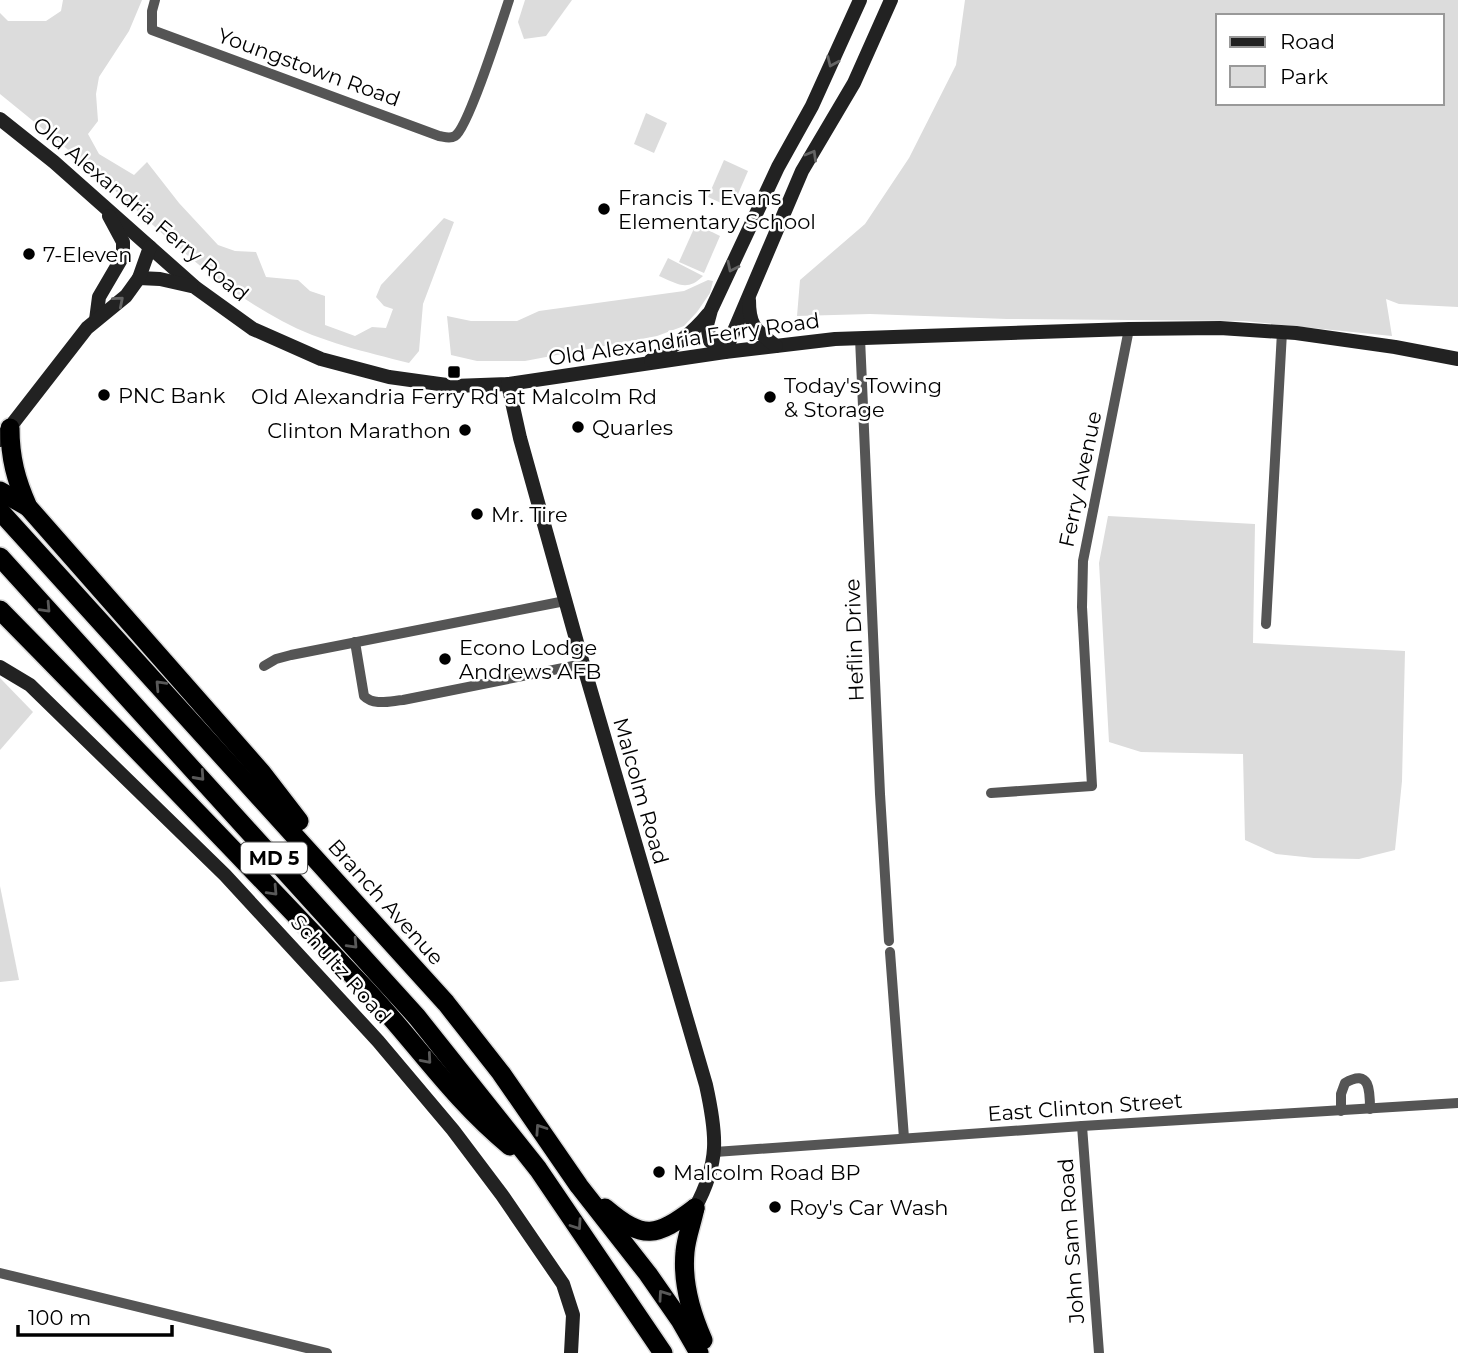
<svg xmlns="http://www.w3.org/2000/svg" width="1458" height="1353" font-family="Montserrat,sans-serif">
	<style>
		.green { fill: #dcdcdc; fill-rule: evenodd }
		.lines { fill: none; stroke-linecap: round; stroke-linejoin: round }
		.highway-casing { stroke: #dbdbdb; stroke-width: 22 }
		.street { stroke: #555; stroke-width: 10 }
		.secondary { stroke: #222; stroke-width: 14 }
		.highway { stroke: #000; stroke-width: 19 }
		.oneway { stroke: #646464 }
		.oneway2 { stroke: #595959 }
		.poi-dot { fill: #000; stroke: #fff; stroke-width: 2.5 }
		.labels { text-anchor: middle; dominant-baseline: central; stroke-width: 5; stroke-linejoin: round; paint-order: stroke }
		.shield { fill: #fff; stroke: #4c4c4c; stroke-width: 2 }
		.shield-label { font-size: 19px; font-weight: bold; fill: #000 }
		.street-label { font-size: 21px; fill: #000; stroke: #fff }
		.poi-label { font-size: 21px; fill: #000; stroke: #fff; text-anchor: start }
	</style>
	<rect width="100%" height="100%" fill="#fff"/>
	<g class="green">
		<path d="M63,0H142L129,31L99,77L96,94L98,121L88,134L99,154L134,175L147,162L179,203L218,245L235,251L256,252L266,277L298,280L310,291L325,296V325L355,336L372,327L386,328L393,309L384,306L376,297L381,285L444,218L454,222L423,304L419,351L409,363C366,352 321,342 282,321C212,284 157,228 99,176C67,148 33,121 0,94V13L8,21H46L61,11Z"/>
		<polygon points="525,0 572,0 546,36 524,39 518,22"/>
		<path d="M965,0H1458V307L1399,304L1386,299L1392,336L1244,321L1007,319L870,314L797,316L800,280L865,224L909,158L956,65ZM1218,16H1442V103H1218Z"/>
		<polygon points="646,113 667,123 654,153 634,144"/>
		<polygon points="724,160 748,171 732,208 708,197"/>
		<polygon points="696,224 720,236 704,273 679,262"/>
		<path d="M668,258L703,276C687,292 678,284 659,276Z"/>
		<polygon points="708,280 713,281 710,293 697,312 684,326 657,336 525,361 477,361 451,355 447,316 471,321 517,321 539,311 684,291"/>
		<polygon points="1108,516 1255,524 1253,643 1405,651 1402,781 1395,850 1359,859 1314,858 1276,854 1245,840 1243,754 1141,752 1109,742 1099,563"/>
		<polygon points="0,678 33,712 0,750"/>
		<polygon points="0,886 19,980 0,982"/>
	</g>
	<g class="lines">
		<defs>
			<g id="highway">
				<path d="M10,428C10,458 16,480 28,507L262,773L299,821"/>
				<polyline points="0,491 28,507"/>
				<polyline points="0,511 446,1003 501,1073 579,1186 648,1274 680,1320 699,1353"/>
				<polyline points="0,557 417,1017 538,1169 663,1353"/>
				<path d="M0,610C121,733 241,857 360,983C411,1036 452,1099 510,1146"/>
				<path d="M605,1208C644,1241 656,1237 695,1208"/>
				<path d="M695,1208C692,1223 686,1238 685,1252C682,1283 691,1313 703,1340"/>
			</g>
		</defs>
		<use href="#highway" class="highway-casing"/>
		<g class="street">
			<path d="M155,0L152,11V30L439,136C445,137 450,139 455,136C468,128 502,21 509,0"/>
			<polyline points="860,338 880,794 889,941"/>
			<polyline points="1266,624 1282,332"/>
			<path d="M355,642L364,696C374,706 390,701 403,700L583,664"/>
			<polyline points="264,666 276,659 291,655 565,601"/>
			<polyline points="991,793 1092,786 1082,607 1083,561 1129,329"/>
			<polyline points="890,952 904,1138"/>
			<path d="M1341,1111V1094L1345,1083C1370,1068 1370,1091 1370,1109"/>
			<polyline points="1082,1126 1099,1353"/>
			<polyline points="715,1152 1082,1126 1458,1103"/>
			<polyline points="0,1273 327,1353"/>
		</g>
		<g class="secondary">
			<polyline points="860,0 812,106 778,167 711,310 707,325 710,341 725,352 802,171 854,83 891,0"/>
			<polyline points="0,119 54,162 196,288 253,329 321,359 389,377 454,386 508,384 725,352 835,339 1129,329 1220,328 1296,333 1395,347 1458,359"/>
			<polyline points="139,278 160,279 191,286"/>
			<path d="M749,300C749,327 756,330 776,346"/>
			<polyline points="96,320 99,297 123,256 123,242 109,216"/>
			<path d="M651,360C673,347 692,334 708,314"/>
			<path d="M508,384L520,438L583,664L706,1085C717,1135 720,1162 695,1208"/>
			<polyline points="0,440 87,328 126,296 139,278 150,247"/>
			<polyline points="0,667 30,685 225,875 378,1041 453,1130 502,1195 563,1284 573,1315 571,1353"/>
		</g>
		<use href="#highway" class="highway"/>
	</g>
	<defs><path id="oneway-chevron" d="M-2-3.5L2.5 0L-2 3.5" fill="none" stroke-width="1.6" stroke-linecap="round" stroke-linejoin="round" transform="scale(1.75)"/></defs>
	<g class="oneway">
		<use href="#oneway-chevron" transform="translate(832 62) rotate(114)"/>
		<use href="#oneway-chevron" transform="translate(812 155) rotate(-60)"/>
		<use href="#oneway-chevron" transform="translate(732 267) rotate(116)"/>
		<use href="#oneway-chevron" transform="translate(119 301) rotate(-41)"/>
	</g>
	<g class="oneway2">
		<use href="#oneway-chevron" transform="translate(46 608) rotate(47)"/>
		<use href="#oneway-chevron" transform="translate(160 685) rotate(-133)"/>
		<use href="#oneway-chevron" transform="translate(200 776) rotate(48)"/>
		<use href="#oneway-chevron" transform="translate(273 891) rotate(47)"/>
		<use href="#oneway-chevron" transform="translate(353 944) rotate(47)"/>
		<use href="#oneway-chevron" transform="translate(427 1059) rotate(49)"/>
		<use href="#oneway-chevron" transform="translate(540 1129) rotate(-124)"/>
		<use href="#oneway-chevron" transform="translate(577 1225) rotate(56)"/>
		<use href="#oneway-chevron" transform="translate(663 1295) rotate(-125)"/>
	</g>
	<g class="poi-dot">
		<circle cx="604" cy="209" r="7"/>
		<circle cx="29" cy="254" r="7"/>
		<rect x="447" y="365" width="14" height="14" rx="3.5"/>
		<circle cx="104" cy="395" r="7"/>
		<circle cx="770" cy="397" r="7"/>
		<circle cx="578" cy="427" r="7"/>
		<circle cx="465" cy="430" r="7"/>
		<circle cx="477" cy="514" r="7"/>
		<circle cx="445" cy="659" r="7"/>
		<circle cx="659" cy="1172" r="7"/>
		<circle cx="775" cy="1207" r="7"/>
	</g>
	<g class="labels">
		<rect class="shield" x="241" y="842.5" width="66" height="31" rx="5"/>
		<g class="shield-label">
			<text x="274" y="858">MD 5</text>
		</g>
		<g class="street-label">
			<text transform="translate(309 67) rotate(20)">Youngstown Road</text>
			<text transform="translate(141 209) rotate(40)">Old Alexandria Ferry Road</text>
			<text transform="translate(684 339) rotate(-8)">Old Alexandria Ferry Road</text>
			<text transform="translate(1080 479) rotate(-78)">Ferry Avenue</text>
			<text transform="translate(854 640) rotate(-92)">Heflin Drive</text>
			<text transform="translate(641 791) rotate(74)">Malcolm Road</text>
			<text transform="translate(386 902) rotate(48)">Branch Avenue</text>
			<text transform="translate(341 969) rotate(48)">Schultz Road</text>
			<text transform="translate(1085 1107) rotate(-4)">East Clinton Street</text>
			<text transform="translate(1071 1241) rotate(-94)">John Sam Road</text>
		</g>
		<g class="poi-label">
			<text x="618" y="197">Francis T. Evans<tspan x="618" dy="24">Elementary School</tspan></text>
			<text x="43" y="254">7-Eleven</text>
			<text x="784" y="385">Today's Towing<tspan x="784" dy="24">&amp; Storage</tspan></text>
			<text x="118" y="395">PNC Bank</text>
			<text x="454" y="396" text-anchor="middle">Old Alexandria Ferry Rd at Malcolm Rd</text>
			<text x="592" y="427">Quarles</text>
			<text x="451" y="430" text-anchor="end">Clinton Marathon</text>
			<text x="491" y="514">Mr. Tire</text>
			<text x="459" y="647">Econo Lodge<tspan x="459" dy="24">Andrews AFB</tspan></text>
			<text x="673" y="1172">Malcolm Road BP</text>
			<text x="789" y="1207">Roy's Car Wash</text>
		</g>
	</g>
	<rect x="1216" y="14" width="228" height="91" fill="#ffffff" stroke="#999999" stroke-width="2"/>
	<rect x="1230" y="37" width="35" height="10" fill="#222222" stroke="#999999" stroke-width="2"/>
	<text x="1280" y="49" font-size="21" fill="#000000">Road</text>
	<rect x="1230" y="66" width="35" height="21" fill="#dcdcdc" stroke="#999999" stroke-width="2"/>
	<text x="1280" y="84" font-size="21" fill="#000000">Park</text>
	<path d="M18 1325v10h154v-10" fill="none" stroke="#000000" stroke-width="3.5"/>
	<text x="28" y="1325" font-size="21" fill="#000000" stroke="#ffffff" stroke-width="5" paint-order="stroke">100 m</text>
</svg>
